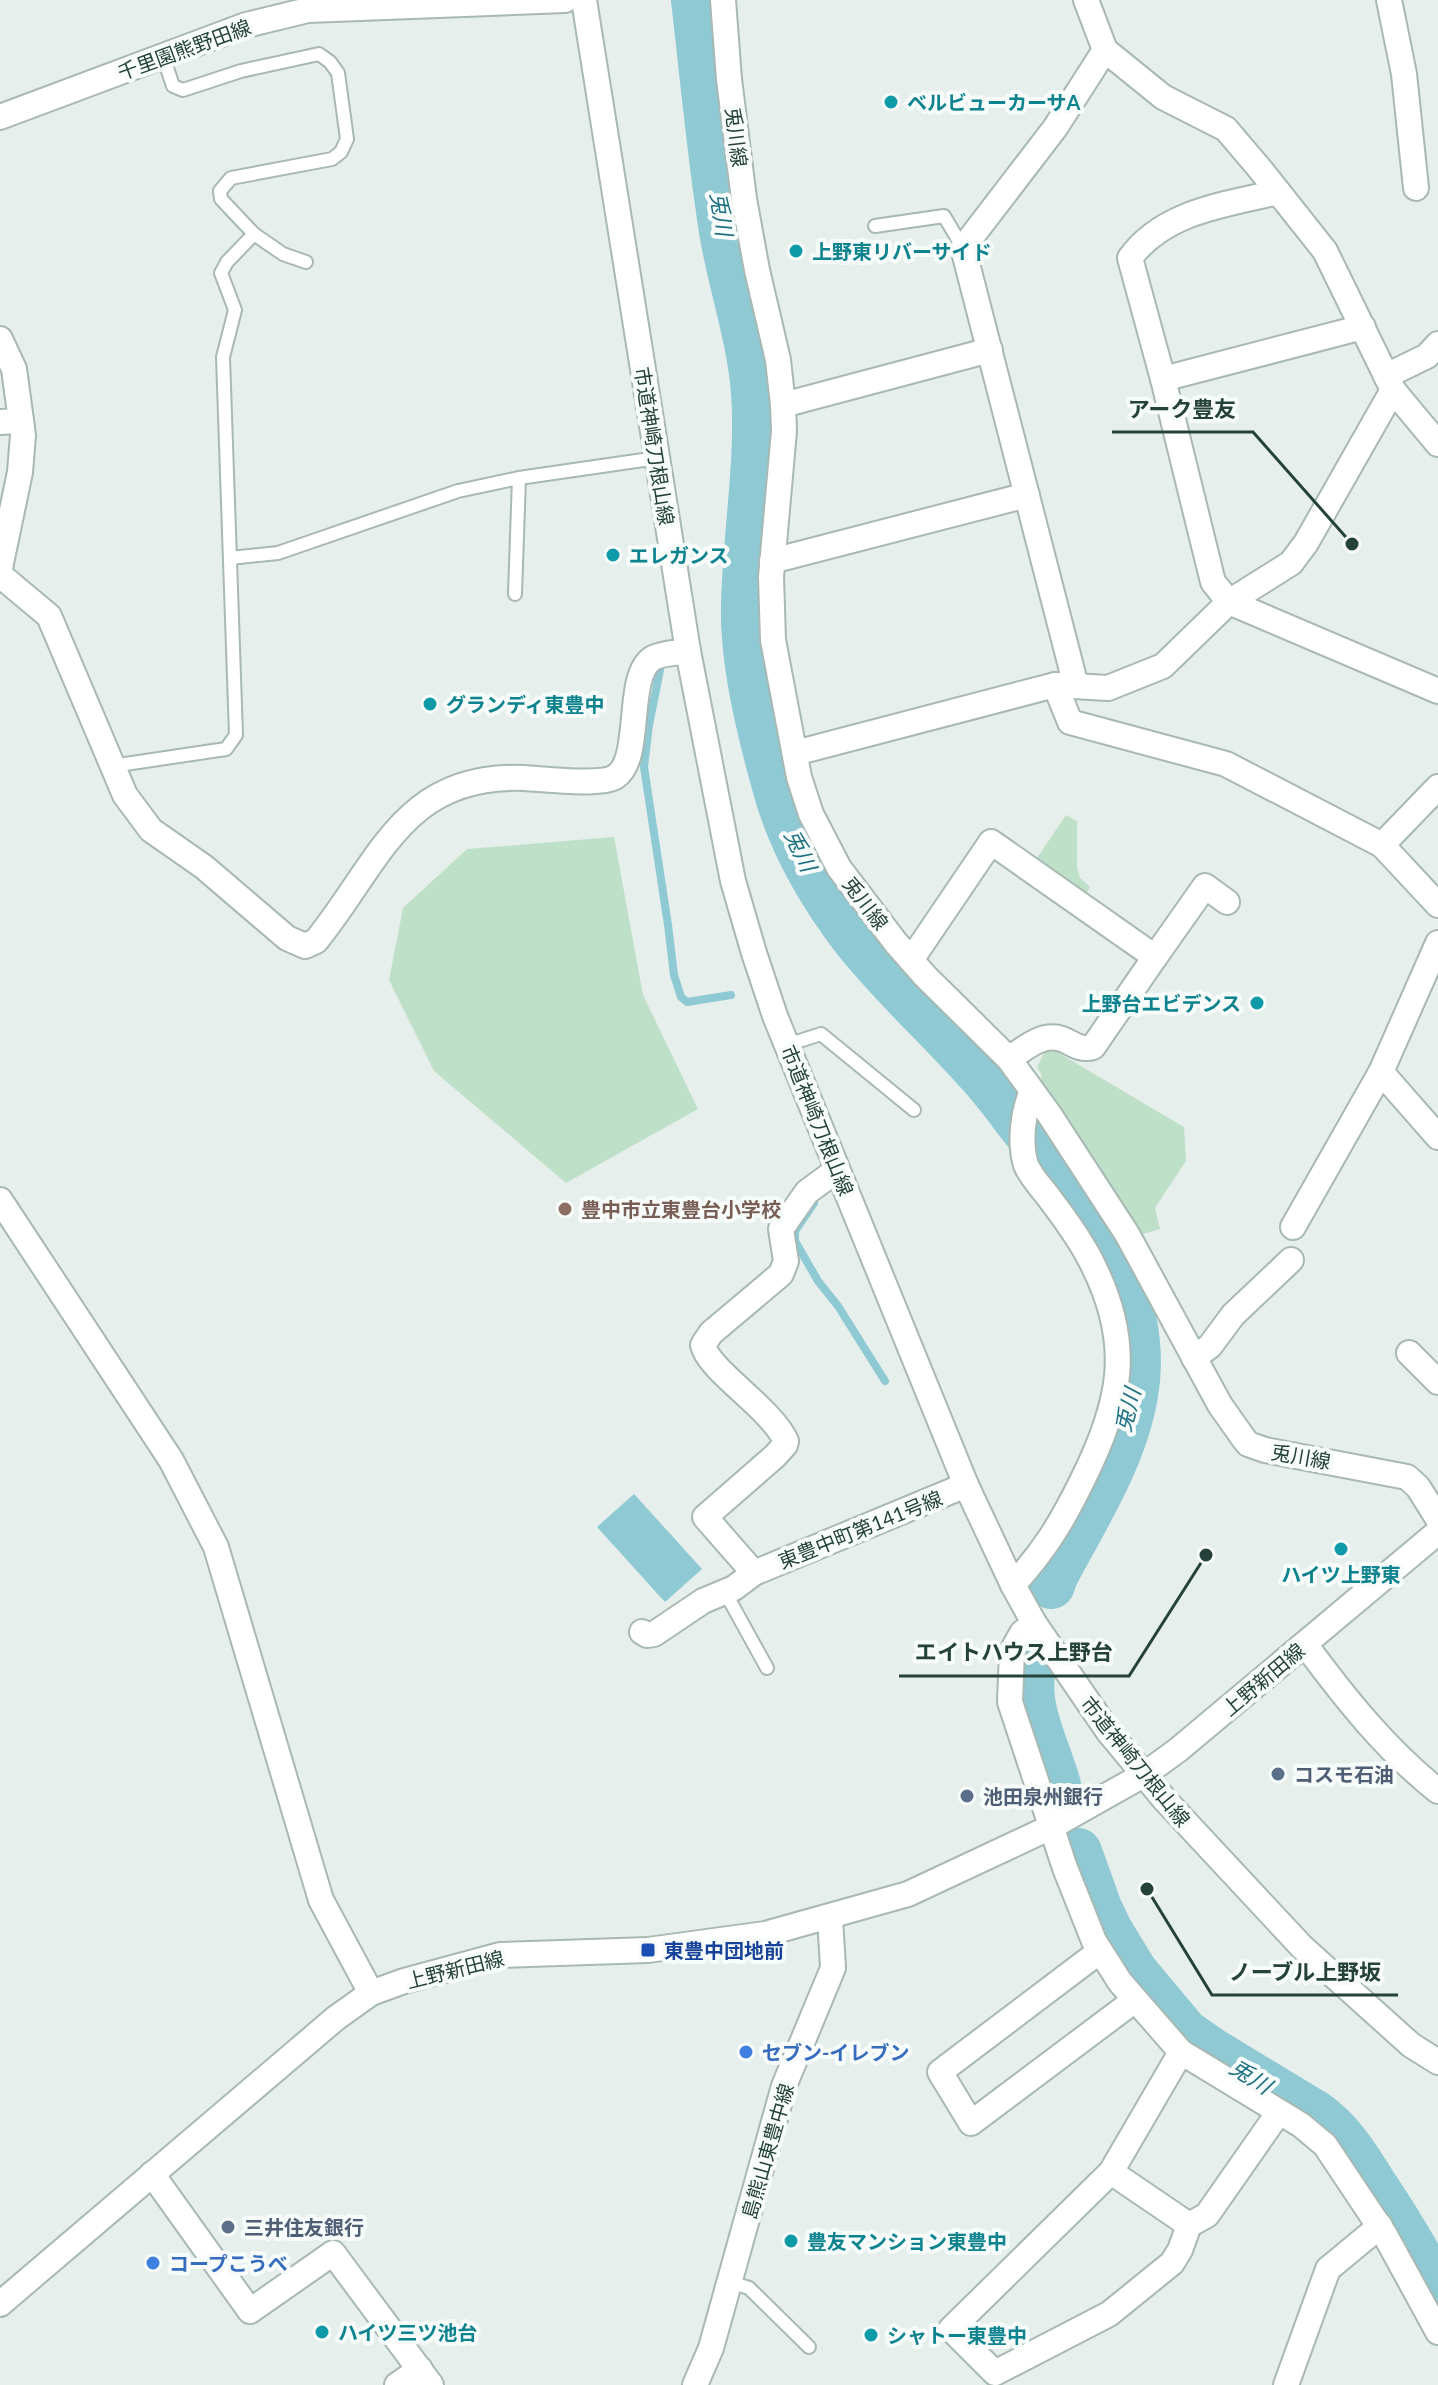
<svg xmlns="http://www.w3.org/2000/svg" width="1438" height="2385" font-family="Lato,'Noto Sans JP',sans-serif">
	<style>
		.green { fill: #bfe0c8 }
		.water { fill: #8ec9d4 }
		.lines { fill: none; stroke-linecap: round; stroke-linejoin: round }
		.stream { stroke: #8ec9d4; stroke-width: 8 }
		.river { stroke: #8ec9d4; stroke-width: 48 }
		.service-casing { stroke: #a8b8b2; stroke-width: 16 }
		.minor-casing { stroke: #a8b8b2; stroke-width: 28 }
		.tertiary-casing { stroke: #a8b8b2; stroke-width: 28 }
		.service { stroke: #fff; stroke-width: 12 }
		.minor { stroke: #fff; stroke-width: 24 }
		.tertiary { stroke: #fff; stroke-width: 24 }
		.culture-dot { fill: #0f9aa8; stroke: #f7fbf9; stroke-width: 3 }
		.education-dot { fill: #8d6e63; stroke: #f7fbf9; stroke-width: 3 }
		.service-dot { fill: #5c6f8a; stroke: #f7fbf9; stroke-width: 3 }
		.transit-dot { fill: #1a4fb4; stroke: #f7fbf9; stroke-width: 3 }
		.shop-dot { fill: #3f7fe0; stroke: #f7fbf9; stroke-width: 3 }
		.labels { text-anchor: middle; dominant-baseline: central; stroke-width: 8; stroke-linejoin: round; paint-order: stroke }
		.street-label { font-size: 20px; fill: #24423a; stroke: #f7fbf9 }
		.culture-label { font-size: 20px; font-weight: bold; fill: #0d838f; stroke: #f7fbf9; text-anchor: start }
		.education-label { font-size: 20px; font-weight: bold; fill: #785e54; stroke: #f7fbf9; text-anchor: start }
		.service-label { font-size: 20px; font-weight: bold; fill: #4e5e75; stroke: #f7fbf9; text-anchor: start }
		.transit-label { font-size: 20px; font-weight: bold; fill: #164399; stroke: #f7fbf9; text-anchor: start }
		.shop-label { font-size: 20px; font-weight: bold; fill: #366cbe; stroke: #f7fbf9; text-anchor: start }
		.water-label { font-size: 22px; font-style: italic; fill: #1c6f80; stroke: #f7fbf9 }
		.leader { fill: none; stroke: #24423a; stroke-width: 3 }
		.callout-dot { fill: #24423a; stroke: #f7fbf9; stroke-width: 3 }
		.callout-label { font-size: 22px; text-anchor: middle; font-weight: bold; fill: #24423a; stroke: #f7fbf9; stroke-width: 8; stroke-linejoin: round; paint-order: stroke }
	</style>
	<rect width="100%" height="100%" fill="#e6efeb"/>
	<g class="green">
		<polygon points="1066,815 1077,821 1077,868 1080,878 1090,887 1085,896 1035,861"/>
		<polygon points="614,837 643,995 698,1109 566,1183 434,1071 389,980 403,908 467,849"/>
		<polygon points="1052,1049 1184,1127 1186,1161 1155,1208 1160,1229 1136,1236 1042,1088 1041,1074 1037,1067 1045,1051"/>
	</g>
	<polygon class="water" points="634,1494 702,1569 665,1602 597,1527"/>
	<g class="lines">
		<g class="stream">
			<polyline points="660,670 649,725 644,767 668,925 674,975 681,997 687,1002 731,995"/>
			<polyline points="814,1203 795,1231 795,1241 818,1281 838,1306 885,1381"/>
		</g>
		<g class="river">
			<path d="M695,0C704,77 711,155 723,231C732,285 751,338 755,392C760,464 746,536 745,608C744,664 761,732 776,786C791,842 820,892 855,938C892,985 938,1026 978,1071C996,1090 1011,1112 1027,1132C1085,1206 1152,1295 1134,1395C1123,1459 1084,1519 1054,1576L1051,1585"/>
			<path d="M1031,1675C1026,1712 1047,1749 1057,1785"/>
			<path d="M1078,1852L1098,1908L1109,1931L1134,1972L1185,2033L1211,2051L1315,2114C1341,2132 1357,2159 1374,2186C1397,2220 1418,2256 1438,2292"/>
		</g>
		<defs>
			<g id="service">
				<polyline points="875,226 944,216 963,248"/>
				<polyline points="254,234 283,254 306,262"/>
				<polyline points="230,558 278,553 458,491 519,478 657,458"/>
				<polyline points="515,594 519,478"/>
				<polyline points="112,766 226,749 236,735 223,357 235,310 221,273 227,262 254,234 221,199 220,191 231,178 332,159 341,152 347,139 338,73 330,62 319,54 241,71 183,90 173,86 163,56"/>
				<polyline points="787,1045 821,1034 914,1110"/>
				<polyline points="725,1592 767,1668"/>
				<polyline points="730,2282 749,2288 809,2347"/>
			</g>
			<g id="minor">
				<polyline points="723,0 729,79 744,199 757,270 778,360 783,405 784,431 771,577 773,640 799,777 811,814 839,868 896,943 925,976 1009,1059 1049,1114 1127,1234 1220,1405 1244,1439 1248,1444 1265,1450 1407,1477 1418,1487 1438,1519"/>
				<polyline points="1086,0 1105,50 1163,97 1226,129 1260,169 1325,251 1393,390 1438,444"/>
				<polyline points="1389,0 1404,74 1416,188"/>
				<path d="M1278,192C1225,205 1164,211 1130,258L1163,379L1213,582L1229,602L1438,691"/>
				<polyline points="1386,376 1427,356 1438,344"/>
				<polyline points="1163,379 1363,327"/>
				<polyline points="783,405 990,350"/>
				<polyline points="0,422 21,421"/>
				<polyline points="772,561 1027,495"/>
				<path d="M0,575L49,616L125,795L151,830L204,867L287,938L305,946L316,941C380,862 403,773 524,778C544,779 600,786 615,777C644,759 624,676 653,658C662,653 677,653 688,651"/>
				<polyline points="1055,685 1070,722 1226,764 1382,845 1438,905"/>
				<polyline points="1076,686 963,248 1055,128 1105,50"/>
				<polyline points="795,753 1055,685 1108,688 1163,666 1229,602 1291,563 1306,543 1393,390"/>
				<polyline points="1382,845 1438,787"/>
				<polyline points="1438,943 1381,1072 1438,1137"/>
				<polyline points="1155,957 1205,886 1227,902"/>
				<path d="M911,960L991,842L1155,957L1093,1047C1080,1051 1073,1043 1062,1039C1042,1032 1024,1049 1009,1059"/>
				<polyline points="1293,1227 1381,1072"/>
				<polyline points="1409,1353 1438,1382"/>
				<polyline points="1194,1358 1210,1346 1233,1315 1291,1260"/>
				<polyline points="754,1573 966,1485"/>
				<path d="M1013,1585C1045,1550 1062,1522 1083,1479C1121,1402 1133,1345 1093,1265C1082,1242 1066,1220 1050,1199C1042,1188 1031,1177 1026,1165C1019,1143 1023,1112 1032,1091"/>
				<polyline points="1034,1623 1022,1633 1012,1651 1010,1702 1065,1868 1094,1941 1120,1982 1181,2052 1301,2125 1325,2145 1385,2235 1438,2332"/>
				<path d="M642,1632L647,1635L654,1634L703,1601L734,1588L754,1573L705,1517L775,1456L785,1445L786,1441C771,1408 708,1370 703,1345L711,1333L781,1274L786,1261L781,1229L807,1192L837,1170"/>
				<path d="M1305,1644C1344,1697 1386,1750 1438,1791"/>
				<polyline points="1100,1951 940,2072 971,2123 1135,2000"/>
				<polyline points="1181,2052 1111,2172 951,2329 995,2373 1109,2314 1172,2263 1180,2250 1189,2225 1207,2215 1279,2112"/>
				<polyline points="1111,2172 1189,2225"/>
				<polyline points="152,2174 250,2311 333,2253 431,2385"/>
				<polyline points="397,2385 420,2369"/>
				<polyline points="1286,2385 1328,2269 1380,2226"/>
			</g>
			<g id="tertiary">
				<polyline points="584,0 688,651 733,881 754,953 775,1016 966,1485 1013,1585 1034,1623 1108,1731 1165,1800 1302,1947 1411,2045 1438,2062"/>
				<polyline points="0,117 246,25 308,10 565,0"/>
				<polyline points="0,339 14,369 23,435 20,472 0,568"/>
				<polyline points="0,1200 171,1460 216,1547 321,1900 371,1993"/>
				<polyline points="0,2304 336,2018 371,1993 404,1981 500,1955 648,1950 765,1934 908,1894 1051,1827 1145,1774 1178,1750 1438,1532"/>
				<polyline points="695,2385 711,2348 784,2086 833,1968 830,1918"/>
			</g>
		</defs>
		<use href="#service" class="service-casing"/>
		<use href="#minor" class="minor-casing"/>
		<use href="#tertiary" class="tertiary-casing"/>
		<use href="#service" class="service"/>
		<use href="#minor" class="minor"/>
		<use href="#tertiary" class="tertiary"/>
	</g>
	<g class="culture-dot">
		<circle cx="891" cy="102" r="8"/>
		<circle cx="796" cy="251" r="8"/>
		<circle cx="613" cy="555" r="8"/>
		<circle cx="430" cy="704" r="8"/>
		<circle cx="1257" cy="1003" r="8"/>
		<circle cx="1341" cy="1549" r="8"/>
		<circle cx="791" cy="2241" r="8"/>
		<circle cx="322" cy="2332" r="8"/>
		<circle cx="871" cy="2335" r="8"/>
	</g>
	<circle class="education-dot" cx="565" cy="1209" r="8"/>
	<g class="service-dot">
		<circle cx="1278" cy="1774" r="8"/>
		<circle cx="967" cy="1796" r="8"/>
		<circle cx="228" cy="2227" r="8"/>
	</g>
	<rect class="transit-dot" x="640" y="1942" width="16" height="16" rx="4"/>
	<g class="shop-dot">
		<circle cx="746" cy="2052" r="8"/>
		<circle cx="153" cy="2263" r="8"/>
	</g>
	<g class="labels">
		<g class="street-label">
			<text transform="translate(184 49) rotate(-20)">千里園熊野田線</text>
			<text transform="translate(737 137) rotate(83)">兎川線</text>
			<text transform="translate(655 446) rotate(81)">市道神崎刀根山線</text>
			<text transform="translate(866 903) rotate(53)">兎川線</text>
			<text transform="translate(818 1120) rotate(68)">市道神崎刀根山線</text>
			<text transform="translate(1301 1456) rotate(10)">兎川線</text>
			<text transform="translate(860 1529) rotate(-22)">東豊中町第141号線</text>
			<text transform="translate(1263 1679) rotate(-40)">上野新田線</text>
			<text transform="translate(1136 1761) rotate(51)">市道神崎刀根山線</text>
			<text transform="translate(455 1969) rotate(-14)">上野新田線</text>
			<text transform="translate(767 2151) rotate(-74)">島熊山東豊中線</text>
		</g>
		<g class="culture-label">
			<text x="907" y="102">ベルビューカーサA</text>
			<text x="812" y="251">上野東リバーサイド</text>
			<text x="629" y="555">エレガンス</text>
			<text x="446" y="704">グランディ東豊中</text>
			<text x="1241" y="1003" text-anchor="end">上野台エビデンス</text>
			<text x="1341" y="1574" text-anchor="middle">ハイツ上野東</text>
			<text x="807" y="2241">豊友マンション東豊中</text>
			<text x="338" y="2332">ハイツ三ツ池台</text>
			<text x="887" y="2335">シャトー東豊中</text>
		</g>
		<g class="education-label">
			<text x="581" y="1209">豊中市立東豊台小学校</text>
		</g>
		<g class="service-label">
			<text x="1294" y="1774">コスモ石油</text>
			<text x="983" y="1796">池田泉州銀行</text>
			<text x="244" y="2227">三井住友銀行</text>
		</g>
		<g class="transit-label">
			<text x="664" y="1950">東豊中団地前</text>
		</g>
		<g class="shop-label">
			<text x="762" y="2052">セブン-イレブン</text>
			<text x="169" y="2263">コープこうべ</text>
		</g>
		<g class="water-label">
			<text transform="translate(722 214) rotate(81)">兎川</text>
			<text transform="translate(801 850) rotate(64)">兎川</text>
			<text transform="translate(1127 1410) rotate(-76)">兎川</text>
			<text transform="translate(1251 2076) rotate(32)">兎川</text>
		</g>
	</g>
	<path class="leader" d="M1352 544L1253 432H1112M1206 1555L1129 1676H899M1147 1889L1212 1995H1398"/>
	<g class="callout-dot">
		<circle cx="1352" cy="544" r="8"/>
		<circle cx="1206" cy="1555" r="8"/>
		<circle cx="1147" cy="1889" r="8"/>
	</g>
	<g class="callout-label">
		<text x="1182" y="417">アーク豊友</text>
		<text x="1014" y="1660">エイトハウス上野台</text>
		<text x="1305" y="1980">ノーブル上野坂</text>
	</g>
</svg>
